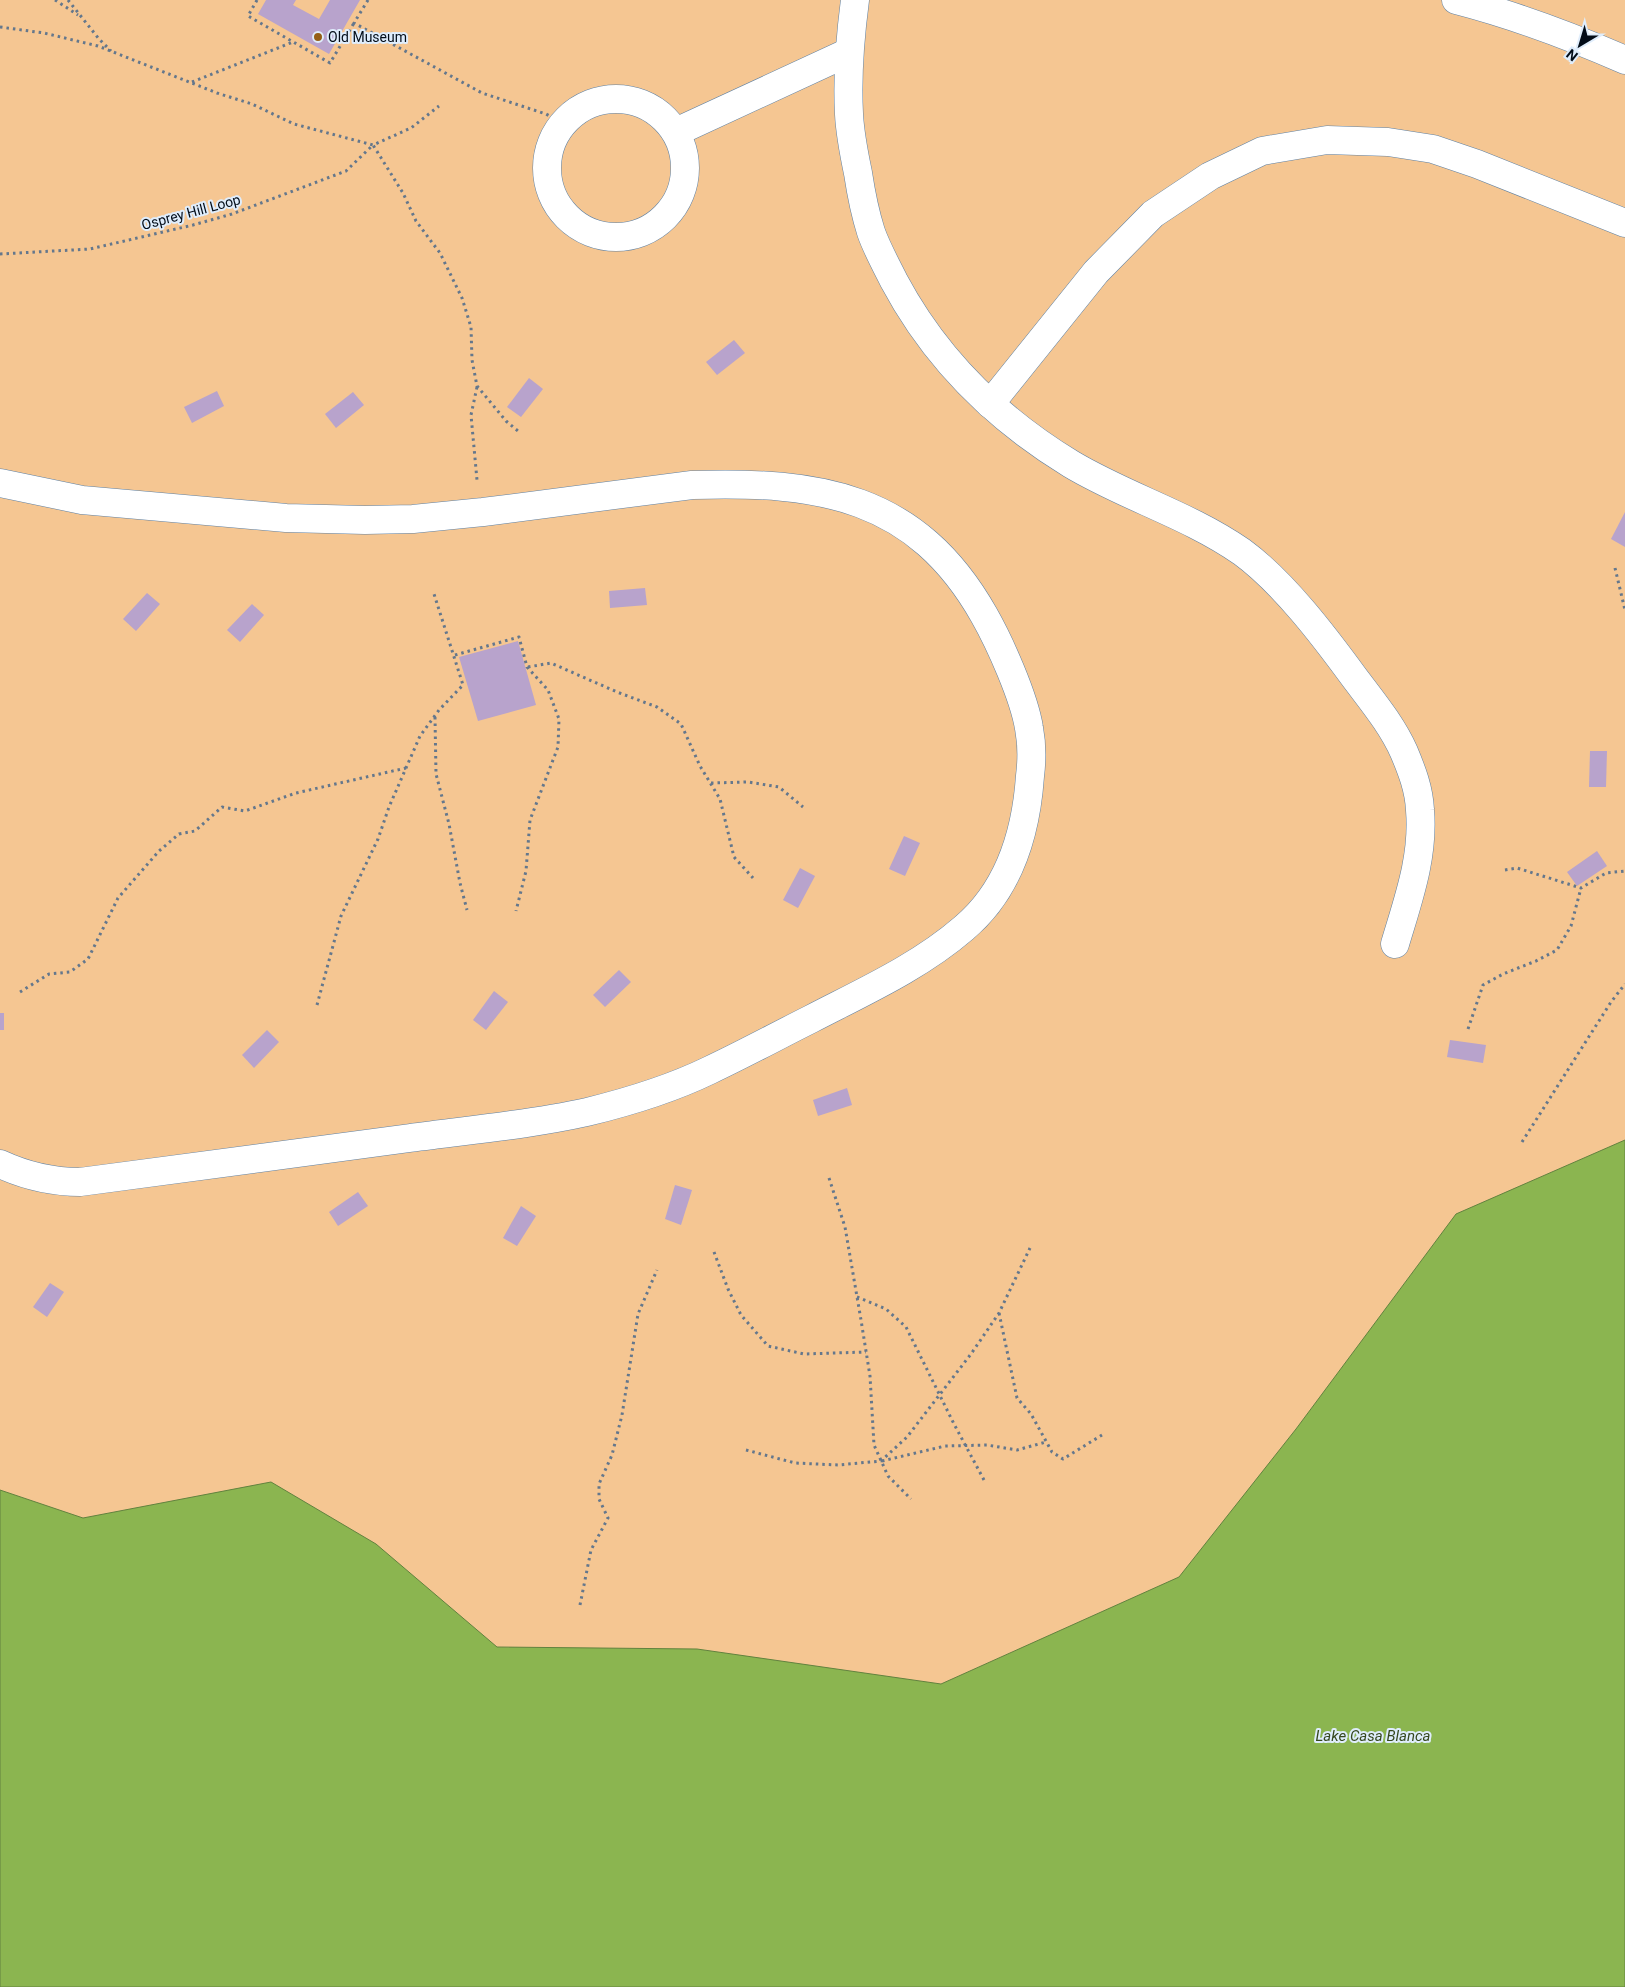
<svg xmlns="http://www.w3.org/2000/svg" width="1625" height="1987" font-family="Roboto,sans-serif">
	<style>
		.green { fill: #f5c692 }
		.water { fill: #8bb550; stroke: #62823f }
		.building { fill: #b8a3cc }
		.lines { fill: none; stroke-linecap: round; stroke-linejoin: round }
		.minor-casing { stroke: #6081a2; stroke-width: 29 }
		.path { stroke: #64778c; stroke-width: 3; stroke-dasharray: 2.5 4; stroke-linecap: butt }
		.minor { stroke: #fff; stroke-width: 28 }
		.poi-dot { fill: #955f16; stroke: #dfedfc; stroke-width: 2 }
		.labels { text-anchor: middle; dominant-baseline: central; stroke-width: 4; stroke-linejoin: round; paint-order: stroke }
		.poi-label { font-size: 14px; fill: #020c18; stroke: #dfedfc; text-anchor: start }
		.street-label { font-size: 14px; fill: #020c18; stroke: #dfedfc }
		.water-label { font-size: 15px; font-style: italic; fill: #35471e; stroke: #dfedfc }
	</style>
	<rect width="100%" height="100%" fill="#c5e2ff"/>
	<rect class="green" x="0" y="0" width="1625" height="1987"/>
	<polygon class="water" points="1625,1140 1625,1987 0,1987 0,1490 83,1518 271,1482 376,1544 497,1647 697,1649 941,1684 1179,1577 1296,1429 1456,1214"/>
	<g class="building">
		<polygon points="266,0 296,0 293,5 319,19 330,0 360,0 329,54 258,14"/>
		<polygon points="734,340 745,353 717,375 706,362"/>
		<polygon points="529,378 543,389 521,417 507,407"/>
		<polygon points="217,391 224,406 192,423 184,407"/>
		<polygon points="353,392 364,405 336,428 325,414"/>
		<polygon points="1625,512 1625,547 1611,539"/>
		<polygon points="645,588 647,605 610,608 609,591"/>
		<polygon points="147,593 160,604 136,631 123,619"/>
		<polygon points="252,604 264,615 240,642 227,630"/>
		<polygon points="518,641 536,705 478,721 459,657"/>
		<polygon points="1590,751 1607,751 1606,787 1589,787"/>
		<polygon points="904,836 920,843 905,876 889,869"/>
		<polygon points="1597,851 1607,866 1577,886 1567,872"/>
		<polygon points="800,868 815,876 798,908 783,900"/>
		<polygon points="619,970 631,982 605,1007 593,995"/>
		<polygon points="494,991 508,1002 486,1030 473,1020"/>
		<rect x="0" y="1013" width="4" height="17"/>
		<polygon points="267,1030 279,1042 254,1068 242,1055"/>
		<polygon points="1450,1040 1486,1045 1483,1063 1447,1057"/>
		<polygon points="847,1088 852,1105 818,1116 813,1100"/>
		<polygon points="675,1185 692,1190 681,1225 665,1219"/>
		<polygon points="358,1192 368,1206 338,1226 329,1212"/>
		<polygon points="521,1206 536,1216 517,1246 503,1238"/>
		<polygon points="50,1283 64,1292 47,1317 33,1307"/>
	</g>
	<g class="lines">
		<defs>
			<g id="minor">
				<path d="M855,0C850,38 847,76 849,114C850,134 854,154 858,173C861,193 865,213 871,232C877,249 886,265 894,281C935,358 997,419 1071,464C1126,497 1189,515 1242,552C1283,582 1324,636 1354,677C1372,701 1392,725 1404,752C1412,771 1419,789 1420,810C1424,857 1408,900 1395,944"/>
				<path d="M1456,0C1514,15 1570,36 1625,60"/>
				<circle cx="616" cy="168" r="69"/>
				<polyline points="676,132 849,52"/>
				<polyline points="990,404 1096,272 1153,214 1210,176 1262,151 1327,140 1388,142 1433,149 1477,164 1625,223"/>
				<path d="M0,483L82,500L286,518L365,520L413,519L483,512L692,485C819,481 916,495 984,615C1000,643 1024,697 1029,728C1032,744 1032,760 1030,776C1026,834 1009,890 964,928C919,967 863,992 811,1019C777,1036 744,1054 710,1070C671,1089 628,1102 587,1112C529,1125 468,1130 410,1138C300,1152 190,1167 80,1182C51,1182 26,1176 0,1164"/>
			</g>
		</defs>
		<use href="#minor" class="minor-casing"/>
		<g class="path">
			<polyline points="55,0 78,15"/>
			<polyline points="68,0 99,39 111,51"/>
			<polyline points="257,0 248,16 330,63 354,23"/>
			<polyline points="368,0 354,23 482,93 546,114 562,123"/>
			<polyline points="0,27 44,33 98,46 217,93 252,104 294,124 373,145 411,128 439,106"/>
			<polyline points="192,82 293,42"/>
			<polyline points="0,254 90,249 193,225 232,214 346,171 373,145 403,193 416,221 440,253 462,298 471,327 472,360 477,386 506,421 518,431"/>
			<polyline points="477,387 471,415 477,480"/>
			<polyline points="1615,568 1625,610"/>
			<polyline points="455,655 519,637 527,667 548,690 559,719 558,747 530,820 526,871 516,911"/>
			<polyline points="528,667 551,663 617,692 657,707 681,724 700,766 720,799 734,857 753,878"/>
			<polyline points="435,717 436,774 449,824 460,883 467,910"/>
			<polyline points="711,783 748,782 779,787 803,807"/>
			<polyline points="1505,870 1517,868 1581,888 1606,873 1625,871"/>
			<polyline points="20,992 49,974 70,972 88,959 118,898 159,851 179,834 195,831 222,807 245,811 296,793 406,768"/>
			<polyline points="317,1005 341,916 378,839 389,807 420,736 439,710 463,685 434,594"/>
			<polyline points="1468,1029 1483,985 1503,974 1536,961 1557,950 1571,926 1581,888"/>
			<polyline points="1522,1142 1611,1002 1625,984"/>
			<polyline points="829,1178 845,1227 861,1320 870,1376 874,1445 888,1476 911,1499"/>
			<polyline points="714,1252 728,1289 741,1315 768,1346 804,1354 866,1352"/>
			<polyline points="857,1297 886,1309 906,1327 954,1424 984,1480"/>
			<polyline points="999,1313 1017,1398 1031,1414 1052,1452 1063,1459 1102,1435"/>
			<polyline points="746,1450 795,1463 838,1465 881,1461 907,1437 971,1354 999,1313 1030,1248"/>
			<polyline points="882,1461 945,1446 987,1445 1017,1450 1046,1442"/>
			<polyline points="580,1605 591,1550 608,1518 599,1499 599,1484 612,1455 622,1415 638,1314 657,1270"/>
		</g>
		<use href="#minor" class="minor"/>
	</g>
	<circle class="poi-dot" cx="318" cy="37" r="5"/>
	<g class="labels">
		<g class="poi-label">
			<text x="328" y="37">Old Museum</text>
		</g>
		<g class="street-label">
			<text transform="translate(191 212) rotate(-15)">Osprey Hill Loop</text>
		</g>
		<g class="water-label">
			<text x="1373" y="1736">Lake Casa Blanca</text>
		</g>
	</g>
	<g transform="translate(1580 45) rotate(218)" stroke="#dfedfc" stroke-width="4" paint-order="stroke">
	<path d="M0-4L9 19L0 12L-9 19Z" fill="#020c18"/>
	<text y="-8" font-size="14" font-weight="bold" text-anchor="middle" fill="#020c18">N</text>
	</g>
</svg>
